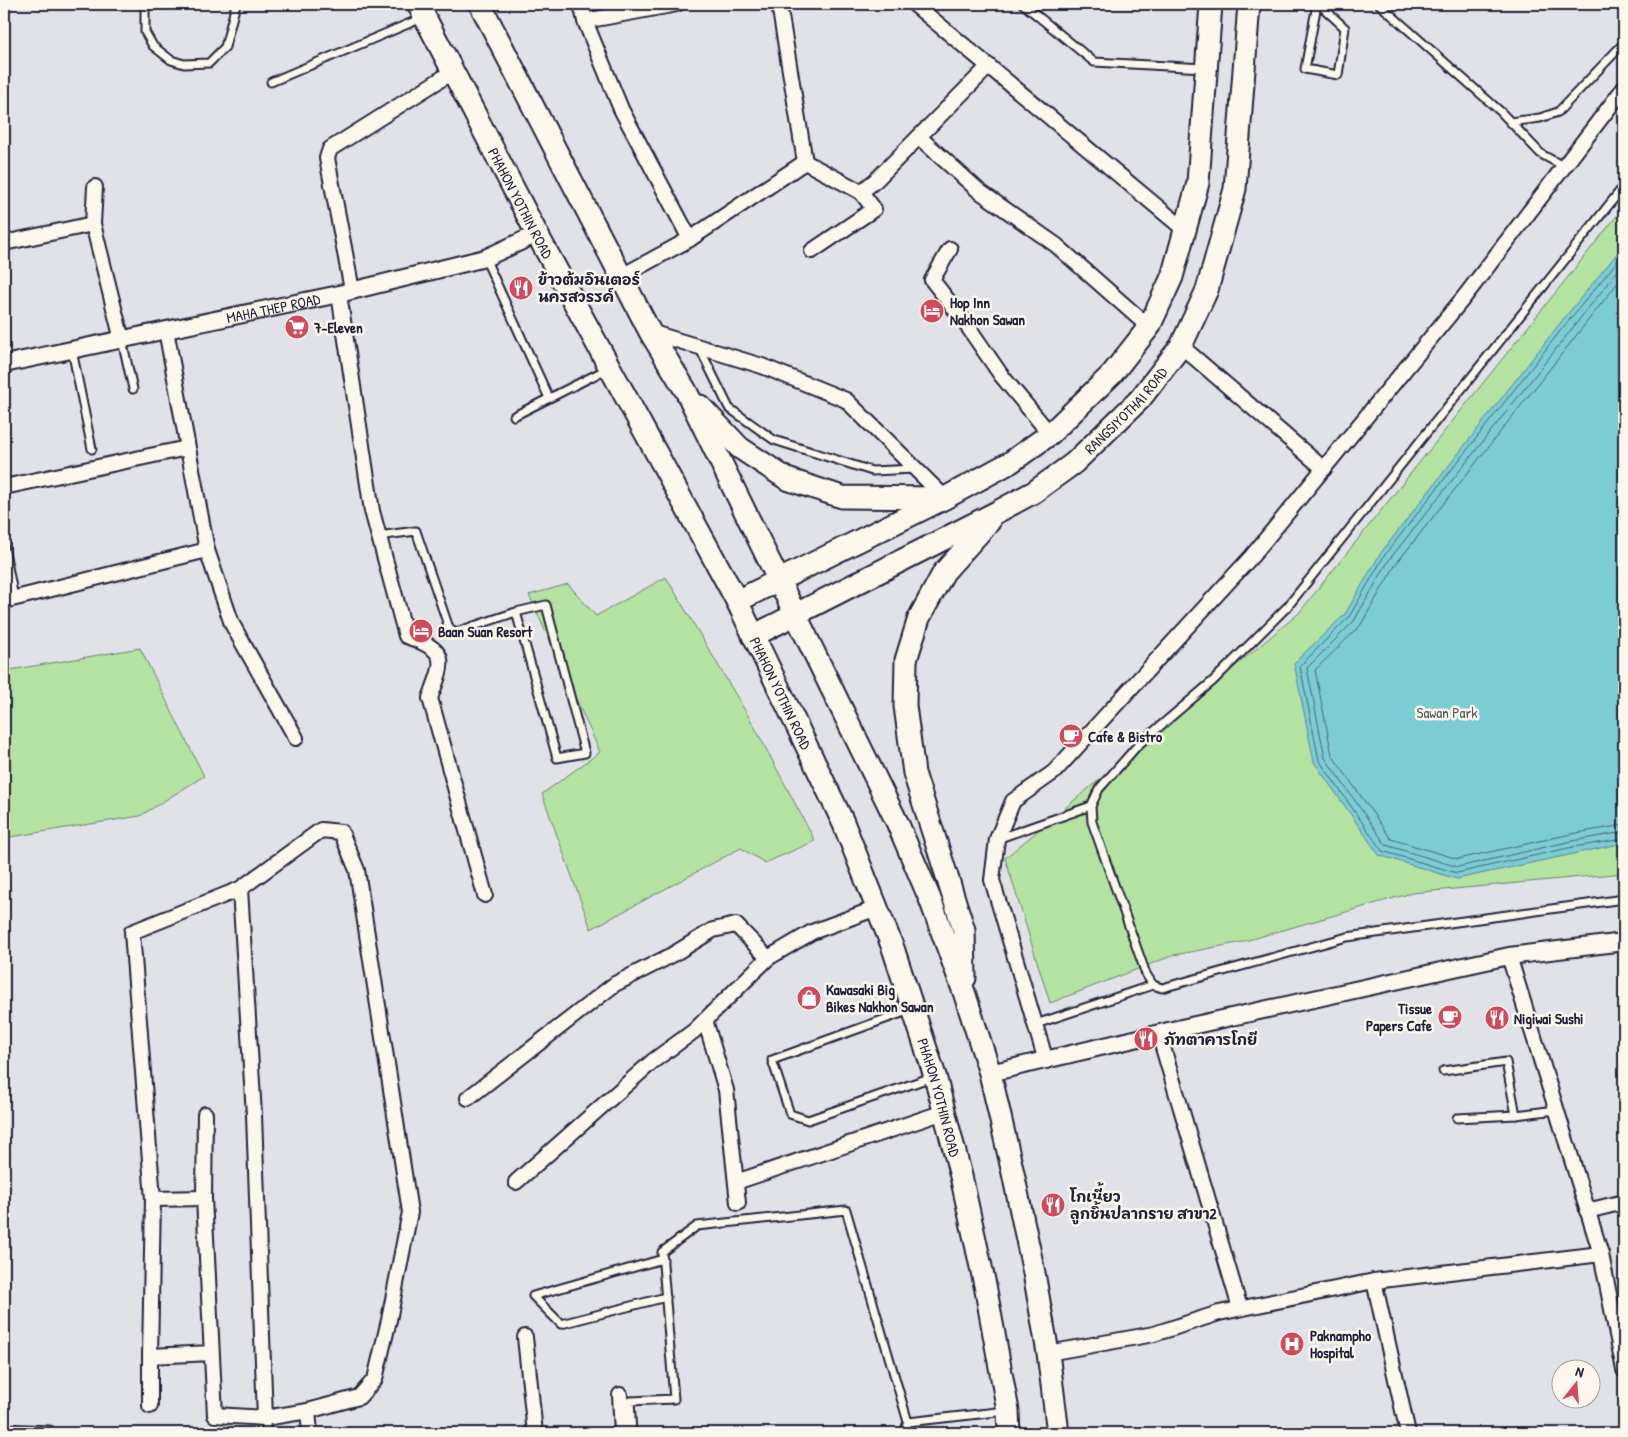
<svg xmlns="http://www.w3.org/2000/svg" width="1628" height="1437" font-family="'Patrick Hand','Playpen Sans Thai',sans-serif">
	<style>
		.green { fill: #b4e2a1; stroke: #6b826e }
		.water { fill: #7bccd4; stroke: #578897 }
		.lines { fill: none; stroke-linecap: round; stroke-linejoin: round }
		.shore { stroke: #466678; stroke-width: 1 }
		.service-casing { stroke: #22223b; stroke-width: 11 }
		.minor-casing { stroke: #22223b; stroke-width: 18 }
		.tertiary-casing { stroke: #22223b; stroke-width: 20 }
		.primary-casing { stroke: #22223b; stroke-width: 25 }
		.service { stroke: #fbf7ec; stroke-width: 7 }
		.minor { stroke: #fbf7ec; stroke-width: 14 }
		.tertiary { stroke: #fbf7ec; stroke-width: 16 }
		.primary { stroke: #fbf7ec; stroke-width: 21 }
		.labels { text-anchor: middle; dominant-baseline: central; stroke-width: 5; stroke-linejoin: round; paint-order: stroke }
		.street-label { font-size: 15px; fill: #22223b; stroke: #fbf7ec }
		.poi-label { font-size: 15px; font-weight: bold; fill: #22223b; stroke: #fbf7ec; text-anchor: start }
		.park-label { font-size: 15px; fill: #4e5c5a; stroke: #fbf7ec }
	</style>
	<rect width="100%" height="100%" fill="#e1e2e8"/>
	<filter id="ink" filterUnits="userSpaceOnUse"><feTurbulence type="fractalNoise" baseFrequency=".02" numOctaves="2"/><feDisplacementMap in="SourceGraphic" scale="10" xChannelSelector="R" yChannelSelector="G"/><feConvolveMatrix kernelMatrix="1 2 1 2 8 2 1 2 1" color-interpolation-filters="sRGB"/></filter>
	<g filter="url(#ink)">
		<g class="green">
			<polygon points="1624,207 1624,873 1412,893 1238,943 1174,955 1050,1003 1005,858 1298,614"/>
			<polygon points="666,577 753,724 815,841 765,863 741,848 591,929 542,794 600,752 529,595 568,584 596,616"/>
			<polygon points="140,648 204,776 140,816 4,838 4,671"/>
		</g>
		<polygon class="water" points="1624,245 1624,843 1457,879 1379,855 1314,762 1294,663 1345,614 1380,554 1557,327"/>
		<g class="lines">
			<g class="shore">
				<polyline points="1624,253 1561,330 1384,556 1349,617 1300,666 1319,760 1382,851 1457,873 1573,847 1624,839"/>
				<polyline points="1624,263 1389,560 1354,621 1307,668 1325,758 1386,845 1458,867 1572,841 1624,832"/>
				<polyline points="1624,275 1396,564 1360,626 1315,670 1332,755 1391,839 1458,859 1571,834 1624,825"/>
			</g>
			<defs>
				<g id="service">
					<polyline points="145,4 145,32 153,46 171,60 184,64 209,63 225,47 236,4"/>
					<polyline points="1023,4 1094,62 1204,68"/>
					<polyline points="1317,4 1305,69 1338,75 1345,28 1319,4"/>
					<polyline points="1379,4 1501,112 1541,154 1563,166"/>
					<polyline points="271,82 422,18"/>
					<polyline points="1510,122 1540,118 1558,112 1624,43"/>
					<polyline points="485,258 549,398"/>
					<polyline points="122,340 133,389"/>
					<polyline points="699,347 729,408 774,440 872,471 915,469"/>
					<polyline points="72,350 92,449"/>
					<polyline points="514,416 607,369"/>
					<polyline points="378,536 416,531 448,625 453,633 516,612 557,758 585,753 546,605 516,612"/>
					<polyline points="4,546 14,598"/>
					<polyline points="997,839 1091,806"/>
					<polyline points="1153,985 1146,974 1092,822 1091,806 1099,789 1138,745 1213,681 1288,606 1624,186"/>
					<polyline points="910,1010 772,1060 790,1114 808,1120 932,1077"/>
					<polyline points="1036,1024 1153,985 1162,988 1347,937 1624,899"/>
					<polyline points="1443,1071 1506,1062 1516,1115"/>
					<polyline points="1457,1118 1516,1115 1556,1110"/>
					<polyline points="663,1259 533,1296 561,1324 666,1297"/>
					<polyline points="265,1418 267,1433"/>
					<polyline points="4,1428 50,1430 50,1433"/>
					<polyline points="632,1433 630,1401 674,1399 662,1252 697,1226 846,1210 908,1422 1006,1411"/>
					<polyline points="904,1433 908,1422"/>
				</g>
				<g id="minor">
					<polyline points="581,4 585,21 621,109 690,239"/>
					<polyline points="914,4 1185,230"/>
					<polyline points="585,21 677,4"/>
					<polyline points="919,137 979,191 1056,245 1149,327"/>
					<polyline points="805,162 861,192 876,180 989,66"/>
					<polyline points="95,187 93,224 122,340"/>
					<polyline points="4,243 93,224"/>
					<polyline points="950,249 932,280 964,321 1001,375 1050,434"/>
					<polyline points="812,251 874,209 861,192"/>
					<polyline points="622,276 690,239 805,162 779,4"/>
					<polyline points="352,290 327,158 330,149 454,71"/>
					<path d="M339,294L372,511L406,636C449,651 445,659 430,698L485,895"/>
					<polyline points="166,330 207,550 232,624 296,738"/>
					<polyline points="650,332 762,366 846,400 945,498"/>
					<polyline points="1181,346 1324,469"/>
					<polyline points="4,487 187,448"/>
					<polyline points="4,601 207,550"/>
					<polyline points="240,889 254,1115 265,1418"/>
					<polyline points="1509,956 1601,1254 1624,1370"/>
					<polyline points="705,1020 726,1090 738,1203"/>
					<polyline points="1159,1034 1240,1308"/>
					<polyline points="1046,1061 992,880 997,839 1013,801 1054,772 1252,556 1465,296 1624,88"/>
					<polyline points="468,1098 615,984 672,955 713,930 736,925 768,958"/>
					<polyline points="205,1114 204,1198 215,1415 265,1418 308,1411 359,1397 375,1379 389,1320 410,1212 357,870 341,832 321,830 240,889 132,932 153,1199 150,1356 211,1353"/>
					<polyline points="516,1182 653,1061 694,1031 768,958 812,932 877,908"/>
					<polyline points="736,1182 944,1112"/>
					<polyline points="153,1199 204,1198"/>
					<polyline points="1587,1211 1624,1202"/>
					<polyline points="1374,1281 1408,1433"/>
					<polyline points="525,1337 535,1433"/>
					<polyline points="1048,1353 1154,1334 1219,1313 1374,1281 1601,1254"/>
					<polyline points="620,1395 622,1433"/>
					<polyline points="150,1406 150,1356"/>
					<polyline points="308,1411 310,1433"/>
				</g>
				<g id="tertiary">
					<path id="s1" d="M4,364L339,294L485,258L537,234"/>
					<polyline points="990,1073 1177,1029 1509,956 1624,942"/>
				</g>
				<g id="primary">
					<path id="s2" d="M418,4L537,234L737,601L843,822L893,948L935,1076L961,1176L985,1285L1008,1411L1009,1433"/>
					<polyline points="480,4 650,332 686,391 897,822 930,899 965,995 990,1073 1013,1173 1034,1273 1048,1353 1058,1433"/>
					<polyline points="700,406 740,448 787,479 842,497 940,498"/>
					<polyline points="737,601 945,498 1011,462 1050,434 1112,374 1149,327 1172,277 1198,183 1211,4"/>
					<path id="s3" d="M753,636L997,512L1034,492L1074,463L1140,399L1181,346L1207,290L1235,189L1249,4"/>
					<polyline points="965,978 964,930 914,773 905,706 906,660 919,618 944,572 989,522"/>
				</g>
			</defs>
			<use href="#service" class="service-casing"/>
			<use href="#minor" class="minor-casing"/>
			<use href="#tertiary" class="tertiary-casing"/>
			<use href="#primary" class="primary-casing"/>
			<use href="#service" class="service"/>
			<use href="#minor" class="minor"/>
			<use href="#tertiary" class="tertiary"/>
			<use href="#primary" class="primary"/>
		</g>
	</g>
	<defs>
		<symbol id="restaurant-disc" viewBox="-11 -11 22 22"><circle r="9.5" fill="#d1495b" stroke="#fbf7ec"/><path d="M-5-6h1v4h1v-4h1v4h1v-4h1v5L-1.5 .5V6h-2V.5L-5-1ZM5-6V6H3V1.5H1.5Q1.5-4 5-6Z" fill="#fff"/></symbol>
		<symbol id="hotel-disc" viewBox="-11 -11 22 22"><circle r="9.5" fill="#d1495b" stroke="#fbf7ec"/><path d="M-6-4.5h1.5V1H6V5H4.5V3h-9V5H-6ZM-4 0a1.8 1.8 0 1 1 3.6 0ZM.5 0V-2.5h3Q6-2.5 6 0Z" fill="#fff"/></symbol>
		<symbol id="supermarket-disc" viewBox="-11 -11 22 22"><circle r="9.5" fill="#d1495b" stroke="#fbf7ec"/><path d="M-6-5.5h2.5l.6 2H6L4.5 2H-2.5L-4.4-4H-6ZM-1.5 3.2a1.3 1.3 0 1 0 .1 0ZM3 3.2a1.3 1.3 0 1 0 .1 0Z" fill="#fff"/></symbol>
		<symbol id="cafe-disc" viewBox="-11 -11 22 22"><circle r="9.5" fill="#d1495b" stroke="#fbf7ec"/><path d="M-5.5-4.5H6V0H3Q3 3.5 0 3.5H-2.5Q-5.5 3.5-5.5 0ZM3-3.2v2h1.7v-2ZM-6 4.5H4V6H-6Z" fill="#fff"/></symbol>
		<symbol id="shop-disc" viewBox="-11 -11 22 22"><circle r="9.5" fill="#d1495b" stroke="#fbf7ec"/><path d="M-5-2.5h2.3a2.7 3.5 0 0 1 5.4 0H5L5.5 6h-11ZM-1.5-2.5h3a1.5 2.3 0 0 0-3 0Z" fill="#fff"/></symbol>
		<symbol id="hospital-disc" viewBox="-11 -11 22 22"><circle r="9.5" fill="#d1495b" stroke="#fbf7ec"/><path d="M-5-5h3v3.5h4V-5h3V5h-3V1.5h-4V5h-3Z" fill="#fff"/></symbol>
	</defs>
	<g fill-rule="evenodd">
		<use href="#restaurant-disc" x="507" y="274" width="28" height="28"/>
		<use href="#hotel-disc" x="918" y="297" width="28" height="28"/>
		<use href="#supermarket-disc" x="283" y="313" width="28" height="28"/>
		<use href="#hotel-disc" x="407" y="617" width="28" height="28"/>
		<use href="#cafe-disc" x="1057" y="722" width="28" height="28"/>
		<use href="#shop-disc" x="795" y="984" width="28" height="28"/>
		<use href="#cafe-disc" x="1436" y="1003" width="28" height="28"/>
		<use href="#restaurant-disc" x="1483" y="1004" width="28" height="28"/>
		<use href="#restaurant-disc" x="1132" y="1025" width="28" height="28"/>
		<use href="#restaurant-disc" x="1039" y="1191" width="28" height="28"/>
		<use href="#hospital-disc" x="1278" y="1330" width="28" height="28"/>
	</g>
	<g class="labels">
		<g class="street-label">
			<text stroke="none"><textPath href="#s2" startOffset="224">PHAHON YOTHIN ROAD</textPath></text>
			<text stroke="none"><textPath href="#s1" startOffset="275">MAHA THEP ROAD</textPath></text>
			<text stroke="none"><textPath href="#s3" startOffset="439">RANGSIYOTHAI ROAD</textPath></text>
			<text stroke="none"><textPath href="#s2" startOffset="779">PHAHON YOTHIN ROAD</textPath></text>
			<text stroke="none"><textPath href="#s2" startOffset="1214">PHAHON YOTHIN ROAD</textPath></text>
		</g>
		<g class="poi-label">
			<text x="538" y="279">ข้าวต้มอินเตอร์<tspan x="538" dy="17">นครสวรรค์</tspan></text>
			<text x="950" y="302">Hop Inn<tspan x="950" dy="17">Nakhon Sawan</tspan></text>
			<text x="314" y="327">7-Eleven</text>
			<text x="438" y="631">Baan Suan Resort</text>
			<text x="1088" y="736">Cafe &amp; Bistro</text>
			<text x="826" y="989">Kawasaki Big<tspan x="826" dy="17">Bikes Nakhon Sawan</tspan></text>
			<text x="1432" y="1008" text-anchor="end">Tissue<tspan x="1432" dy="17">Papers Cafe</tspan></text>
			<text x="1514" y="1018">Nigiwai Sushi</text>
			<text x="1164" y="1039">ภัทตาคารโกยี</text>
			<text x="1070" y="1196">โกเนี้ยว<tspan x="1070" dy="17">ลูกชิ้นปลากราย สาขา2</tspan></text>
			<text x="1310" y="1335">Paknampho<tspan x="1310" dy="17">Hospital</tspan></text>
		</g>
		<g class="park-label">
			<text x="1447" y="712">Sawan Park</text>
		</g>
	</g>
	<rect width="1628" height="1437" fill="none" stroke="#fbf7ec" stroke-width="20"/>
	<rect x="10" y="10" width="1608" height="1417" fill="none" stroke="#22223b" stroke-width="2" filter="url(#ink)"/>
	<g transform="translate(1576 1384) rotate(17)"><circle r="24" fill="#fbf7ec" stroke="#a4a2a5"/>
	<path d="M0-4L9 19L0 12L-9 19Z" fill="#d1495b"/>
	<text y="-8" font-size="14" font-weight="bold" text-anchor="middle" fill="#22223b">N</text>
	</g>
</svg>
